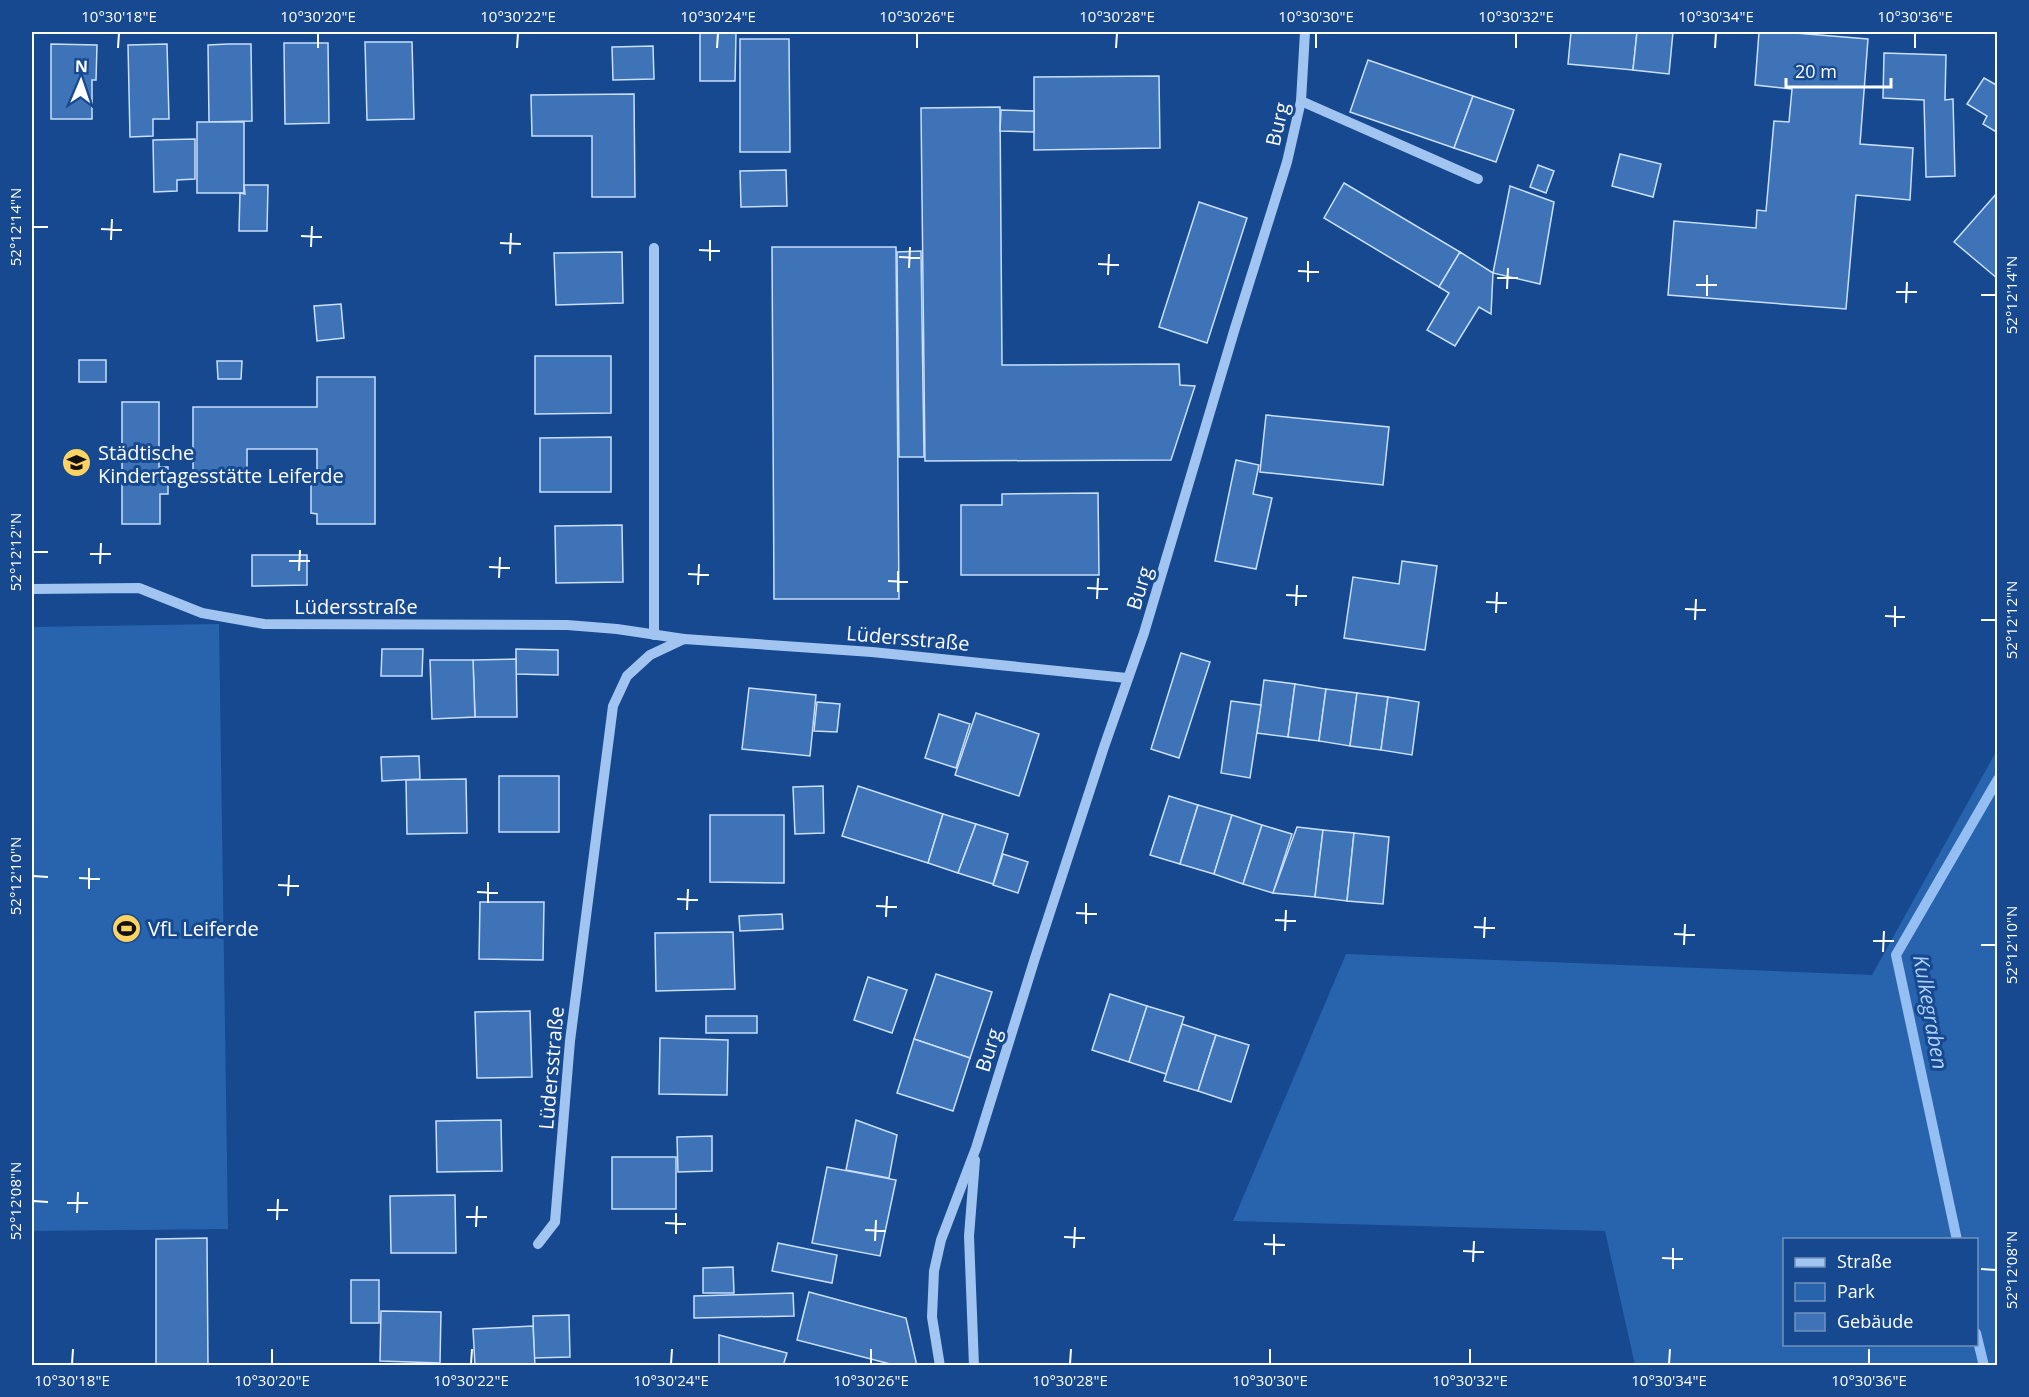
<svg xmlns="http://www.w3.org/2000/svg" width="2029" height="1397" font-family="'Open Sans',sans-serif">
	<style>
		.green { fill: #2863ae; fill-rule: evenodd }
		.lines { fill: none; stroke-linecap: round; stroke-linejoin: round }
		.stream { stroke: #95bff3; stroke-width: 10 }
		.building { fill: #3e73b8; stroke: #c9dffb; stroke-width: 1.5 }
		.minor { stroke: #a2c4f0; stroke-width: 10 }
		.ticks { fill: none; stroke: #fff; stroke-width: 2 }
		.labels { text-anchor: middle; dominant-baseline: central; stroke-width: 6; stroke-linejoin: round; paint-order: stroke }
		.street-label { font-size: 20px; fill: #fff; stroke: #16498f }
		.poi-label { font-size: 20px; fill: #fff; stroke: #16498f; text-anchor: start }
		.water-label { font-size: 21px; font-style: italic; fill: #aecff7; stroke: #16498f }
		.neatline { fill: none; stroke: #fff; stroke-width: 2 }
		.ticks-label { font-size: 15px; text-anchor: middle; fill: #fff }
	</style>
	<rect width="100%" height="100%" fill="#16498f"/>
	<g class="green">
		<polygon points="219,624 228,1229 32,1231 32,627"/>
		<path d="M1997,750V1365H1635L1605,1231L1233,1221L1346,954L1872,975ZM1784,1240H1976V1344H1784Z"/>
	</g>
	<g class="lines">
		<g class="stream">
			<polyline points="1957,1240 1896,955 1998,779"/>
			<polyline points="1976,1333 1984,1366"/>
		</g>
	</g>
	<g class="building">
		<polygon points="700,32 736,32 735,81 700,81"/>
		<polygon points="1571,32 1637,32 1633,70 1568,64"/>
		<polygon points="1637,32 1673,32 1669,74 1633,70"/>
		<polygon points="1759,32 1783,32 1868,39 1860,144 1913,148 1910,200 1856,195 1846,309 1668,295 1674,221 1756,228 1757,210 1766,211 1774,121 1789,122 1792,89 1755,85"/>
		<polygon points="740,39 789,39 790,152 740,152"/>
		<polygon points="365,42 412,42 414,119 367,120"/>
		<polygon points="284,43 328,43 329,123 285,124"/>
		<polygon points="51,44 97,45 96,80 92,80 92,119 51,119"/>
		<polygon points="167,44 169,119 153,119 153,136 130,137 128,45"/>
		<polygon points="228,44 251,44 252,121 209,122 208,45"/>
		<polygon points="653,46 654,79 613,80 612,47"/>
		<polygon points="1884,53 1946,55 1945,100 1953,99 1955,176 1926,177 1924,100 1883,98"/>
		<polygon points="1368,60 1473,96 1454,148 1350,112"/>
		<polygon points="1159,76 1160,148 1034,150 1034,77"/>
		<polygon points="1984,78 1998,86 1998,133 1983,124 1987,116 1967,104"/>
		<polygon points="634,94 635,197 592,197 592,136 532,136 531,95"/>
		<polygon points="1473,96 1514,110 1496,162 1454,148"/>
		<polygon points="1000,107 1002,365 1179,364 1180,385 1195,386 1171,460 925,461 921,108"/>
		<polygon points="1001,110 1034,111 1034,132 1000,131"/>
		<rect x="197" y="122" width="47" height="71"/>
		<polygon points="195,139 195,179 177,180 177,191 154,192 153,140"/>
		<polygon points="1620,154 1661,164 1653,197 1612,186"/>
		<polygon points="1538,165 1554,171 1546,193 1530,187"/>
		<polygon points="786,170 787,206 741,207 740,171"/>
		<polygon points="1344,183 1460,252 1439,287 1324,218"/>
		<polygon points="244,185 268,185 267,231 239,231 240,193 245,194"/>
		<polygon points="1510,186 1554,202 1540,284 1493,273"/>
		<polygon points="1997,193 1998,193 1998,279 1954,242"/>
		<polygon points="1199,202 1247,218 1207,343 1159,327"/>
		<polygon points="772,247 896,247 899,599 774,599"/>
		<polygon points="921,251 924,457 899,457 897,252"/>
		<polygon points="622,252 623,303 556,305 554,253"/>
		<polygon points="1460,252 1493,273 1491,314 1479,307 1455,346 1427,330 1449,293 1439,287"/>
		<polygon points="341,304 344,338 317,341 314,306"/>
		<polygon points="535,356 611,356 611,413 535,414"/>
		<rect x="79" y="360" width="27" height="22"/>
		<polygon points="217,361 242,361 241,379 218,379"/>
		<polygon points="317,377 375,377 375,524 317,524 317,514 311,513 311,481 317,481 317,449 247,449 247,474 193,474 193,407 317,407"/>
		<polygon points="122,402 159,402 159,467 168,467 168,494 160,494 160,524 122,524"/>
		<polygon points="1266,415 1389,427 1383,485 1260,472"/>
		<polygon points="611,437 611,492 540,492 540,438"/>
		<polygon points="1236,460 1259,465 1253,494 1272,498 1256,569 1215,561"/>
		<polygon points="1098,493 1099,575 961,575 961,505 1002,505 1002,494"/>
		<polygon points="622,525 623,582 556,583 555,526"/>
		<polygon points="252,555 307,555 307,585 252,586"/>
		<polygon points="1402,561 1437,566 1425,650 1344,638 1353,577 1399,584"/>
		<polygon points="382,649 423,649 422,676 381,676"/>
		<polygon points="516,649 558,650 558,675 516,674"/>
		<polygon points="1181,653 1210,662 1179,758 1151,749"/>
		<polygon points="516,659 517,717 475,717 473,660"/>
		<polygon points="430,660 473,660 475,717 432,719"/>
		<polygon points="1264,680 1295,684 1288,737 1257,733"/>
		<polygon points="1295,684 1326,689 1319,741 1288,737"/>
		<polygon points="749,688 816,695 810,756 742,749"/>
		<polygon points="1326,689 1357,693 1350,746 1319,741"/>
		<polygon points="1357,693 1388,697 1381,750 1350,746"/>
		<polygon points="1388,697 1419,702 1412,755 1381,750"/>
		<polygon points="1231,701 1261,705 1250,778 1221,773"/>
		<polygon points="817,702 840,704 837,732 814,731"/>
		<polygon points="976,713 1039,734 1019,796 955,775"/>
		<polygon points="939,714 970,724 956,768 925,758"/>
		<polygon points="419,756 420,779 382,781 381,757"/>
		<rect x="499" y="776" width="60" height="56"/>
		<polygon points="466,779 467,833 407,834 406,780"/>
		<polygon points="823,786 824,833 795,834 793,787"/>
		<polygon points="858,786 943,814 928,863 842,836"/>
		<polygon points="1169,796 1198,805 1180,864 1150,855"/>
		<polygon points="1198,805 1232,815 1214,874 1180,864"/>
		<polygon points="943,814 976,824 958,873 928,863"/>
		<polygon points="710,815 784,815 784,883 710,882"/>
		<polygon points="1232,815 1262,825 1243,884 1214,874"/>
		<polygon points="976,824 1008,834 993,884 958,873"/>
		<polygon points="1262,825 1292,834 1273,893 1243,884"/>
		<polygon points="1297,827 1323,830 1315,897 1273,893"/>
		<polygon points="1323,830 1354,833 1347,901 1315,897"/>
		<polygon points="1354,833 1389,837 1383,904 1347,901"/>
		<polygon points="1003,854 1028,862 1018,893 993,885"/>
		<polygon points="480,902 544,902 543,960 479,959"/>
		<polygon points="782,914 783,929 740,931 739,916"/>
		<polygon points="733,932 735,989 656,991 655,933"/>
		<polygon points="936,974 992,992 970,1058 914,1039"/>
		<polygon points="868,977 907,990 892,1033 854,1020"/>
		<polygon points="1110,994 1147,1006 1129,1062 1092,1050"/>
		<polygon points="1147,1006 1184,1017 1166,1074 1129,1062"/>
		<polygon points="530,1011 532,1077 477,1078 475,1012"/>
		<rect x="706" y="1016" width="51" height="17"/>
		<polygon points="1182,1024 1216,1035 1198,1091 1164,1081"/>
		<polygon points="1216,1035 1249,1045 1231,1102 1198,1091"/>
		<polygon points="660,1038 728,1040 727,1095 659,1094"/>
		<polygon points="914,1039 970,1058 953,1111 897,1093"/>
		<polygon points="501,1120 502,1171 437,1172 436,1121"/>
		<polygon points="856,1120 897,1135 889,1178 846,1170"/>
		<polygon points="712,1136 712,1171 678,1172 677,1137"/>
		<rect x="612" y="1157" width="64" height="52"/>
		<polygon points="827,1167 896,1180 880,1256 812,1243"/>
		<polygon points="455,1195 456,1253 391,1253 390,1196"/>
		<polygon points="207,1238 208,1366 156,1366 156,1239"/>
		<polygon points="778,1243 837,1255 832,1283 772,1271"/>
		<polygon points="733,1267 734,1293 703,1293 703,1268"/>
		<rect x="351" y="1280" width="28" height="43"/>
		<polygon points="809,1292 906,1318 917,1366 898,1366 797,1340"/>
		<polygon points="793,1293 794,1316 694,1318 694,1296"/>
		<polygon points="381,1311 441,1312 440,1363 380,1361"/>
		<polygon points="569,1315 570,1357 534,1358 533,1316"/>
		<polygon points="533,1326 535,1366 475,1366 473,1329"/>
		<polygon points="719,1335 787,1353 783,1366 719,1366"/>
	</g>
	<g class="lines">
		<g class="minor">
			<polyline points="1301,101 1478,179"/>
			<polyline points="32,589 139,588 202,613 264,624 567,625 617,629 684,639"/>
			<polyline points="654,635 654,248"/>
			<polyline points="538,1244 555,1222 570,1041 613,706 627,676 650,655 684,639 872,652 1127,678"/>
			<polyline points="940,1366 932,1317 934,1271 941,1240 976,1148 1035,958 1104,747 1144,633 1235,328 1287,162 1301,101 1305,32"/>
			<polyline points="974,1366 969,1236 975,1160"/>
		</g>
	</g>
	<path class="ticks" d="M118,48L119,33M318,48V33M517,48L518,33M717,48L718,33M917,48V33M1116,48L1117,33M1316,48V33M1516,48V33M1715,48L1716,33M1915,48V33M33,227H48M101,229L122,230M301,236L322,237M111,240L112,219M500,243L521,244M311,247L312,226M699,250L720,251M510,254L511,233M899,257L920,258M710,261V240M1098,264L1119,265M909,268L910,247M1298,271L1319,272M1108,275L1109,254M1497,278H1518M1308,282V261M1696,285H1717M1507,289L1508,268M1896,292H1917M1981,295H1996M1707,296V275M1906,303L1907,282M33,552H48M90,554H111M289,561H310M100,564L101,543M489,567L510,568M299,571L300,550M688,574L709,575M499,578L500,557M888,581L908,582M698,585L699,564M1087,588L1108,589M898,592V571M1286,595L1307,596M1097,599L1098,578M1486,602L1507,603M1296,606L1297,585M1685,609L1706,610M1496,613L1497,592M1885,616L1905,617M1695,620L1696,599M1981,620H1996M1895,627V606M33,876L48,877M79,878L100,879M278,885L299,886M89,889V868M477,892L498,893M288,896L289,875M677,899L698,900M488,903V882M876,906L897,907M687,910L688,889M1076,913L1097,914M886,917L887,896M1275,920L1296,921M1086,924V903M1474,927L1495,928M1285,931L1286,910M1674,934L1695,935M1484,938L1485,917M1873,941H1894M1684,945L1685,924M1981,945H1996M1883,952L1884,931M33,1201L48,1202M67,1203H88M267,1210H288M77,1213L78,1192M466,1217H487M277,1220L278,1199M665,1223L686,1224M476,1227L477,1206M865,1230L886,1231M676,1234V1213M1064,1237L1085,1238M875,1241L876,1220M1264,1244L1285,1245M1074,1248L1075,1227M1463,1251L1484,1252M1274,1255V1234M1662,1258L1683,1259M1473,1262L1474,1241M1673,1269V1248M1981,1269L1996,1270M72,1364L73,1349M272,1364V1349M471,1364L472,1349M671,1364L672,1349M871,1364V1349M1070,1364L1071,1349M1270,1364V1349M1470,1364V1349M1669,1364L1670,1349M1869,1364V1349"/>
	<defs>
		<symbol id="school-disc" viewBox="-11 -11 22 22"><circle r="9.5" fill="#ffd361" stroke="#16498f"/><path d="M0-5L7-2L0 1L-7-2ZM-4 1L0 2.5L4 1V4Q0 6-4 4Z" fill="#111"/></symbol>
		<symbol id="stadium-disc" viewBox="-11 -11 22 22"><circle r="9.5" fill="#ffd361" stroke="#16498f"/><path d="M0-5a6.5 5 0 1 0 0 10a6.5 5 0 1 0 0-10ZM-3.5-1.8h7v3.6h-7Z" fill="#111"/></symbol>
	</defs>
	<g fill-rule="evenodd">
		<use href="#school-disc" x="60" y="446" width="33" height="33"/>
		<use href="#stadium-disc" x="110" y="912" width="33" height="33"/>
	</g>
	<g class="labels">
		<g class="street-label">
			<text transform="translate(1277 124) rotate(-77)">Burg</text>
			<text transform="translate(1139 588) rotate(-73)">Burg</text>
			<text x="356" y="606">Lüdersstraße</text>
			<text transform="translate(908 638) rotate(5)">Lüdersstraße</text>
			<text transform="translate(988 1050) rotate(-73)">Burg</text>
			<text transform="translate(551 1068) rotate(-85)">Lüdersstraße</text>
		</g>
		<g class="poi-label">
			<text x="98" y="452">Städtische<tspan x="98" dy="23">Kindertagesstätte Leiferde</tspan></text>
			<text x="148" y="928">VfL Leiferde</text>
		</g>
		<g class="water-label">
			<text transform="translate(1931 1012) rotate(80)">Kulkegraben</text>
		</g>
	</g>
	<rect width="2029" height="1397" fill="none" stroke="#16498f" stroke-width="66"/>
	<rect x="1783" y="1238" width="195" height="108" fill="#16498f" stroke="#7392bc" stroke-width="1.5"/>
	<rect x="1795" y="1258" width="30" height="9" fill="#a2c4f0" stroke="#7392bc" stroke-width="1.5"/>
	<text x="1837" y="1268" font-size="18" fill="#ffffff">Straße</text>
	<rect x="1795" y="1283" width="30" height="18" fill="#2863ae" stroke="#7392bc" stroke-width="1.5"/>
	<text x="1837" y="1298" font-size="18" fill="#ffffff">Park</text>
	<rect x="1795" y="1313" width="30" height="18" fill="#3e73b8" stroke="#7392bc" stroke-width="1.5"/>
	<text x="1837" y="1328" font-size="18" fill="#ffffff">Gebäude</text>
	<g transform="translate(81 81) rotate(2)" stroke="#16498f" stroke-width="4.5" paint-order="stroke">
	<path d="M0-4.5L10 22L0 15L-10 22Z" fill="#ffffff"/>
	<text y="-9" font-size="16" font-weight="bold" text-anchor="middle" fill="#ffffff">N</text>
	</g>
	<path d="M1786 78v9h105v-9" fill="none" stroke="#ffffff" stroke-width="3"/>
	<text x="1795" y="78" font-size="18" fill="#ffffff" stroke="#16498f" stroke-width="4.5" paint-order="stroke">20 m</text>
	<rect x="33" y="33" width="1963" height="1331" class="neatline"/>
	<g class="ticks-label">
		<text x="119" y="22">10°30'18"E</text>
		<text x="318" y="22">10°30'20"E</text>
		<text x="518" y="22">10°30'22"E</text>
		<text x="718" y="22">10°30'24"E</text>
		<text x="917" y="22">10°30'26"E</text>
		<text x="1117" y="22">10°30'28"E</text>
		<text x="1316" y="22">10°30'30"E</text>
		<text x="1516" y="22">10°30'32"E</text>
		<text x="1716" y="22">10°30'34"E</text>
		<text x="1915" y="22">10°30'36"E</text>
		<text transform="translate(16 227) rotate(-90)" y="5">52°12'14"N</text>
		<text transform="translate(2012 295) rotate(-90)" y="5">52°12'14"N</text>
		<text transform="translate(16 552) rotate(-90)" y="5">52°12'12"N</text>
		<text transform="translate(2012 620) rotate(-90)" y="5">52°12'12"N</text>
		<text transform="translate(16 876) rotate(-90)" y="5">52°12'10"N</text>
		<text transform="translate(2012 945) rotate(-90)" y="5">52°12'10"N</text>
		<text transform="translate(16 1201) rotate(-90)" y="5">52°12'08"N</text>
		<text transform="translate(2012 1270) rotate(-90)" y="5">52°12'08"N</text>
		<text x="72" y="1386">10°30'18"E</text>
		<text x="272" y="1386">10°30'20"E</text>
		<text x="471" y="1386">10°30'22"E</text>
		<text x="671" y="1386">10°30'24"E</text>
		<text x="871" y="1386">10°30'26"E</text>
		<text x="1070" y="1386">10°30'28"E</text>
		<text x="1270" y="1386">10°30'30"E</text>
		<text x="1470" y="1386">10°30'32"E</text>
		<text x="1669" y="1386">10°30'34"E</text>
		<text x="1869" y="1386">10°30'36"E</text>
	</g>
</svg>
